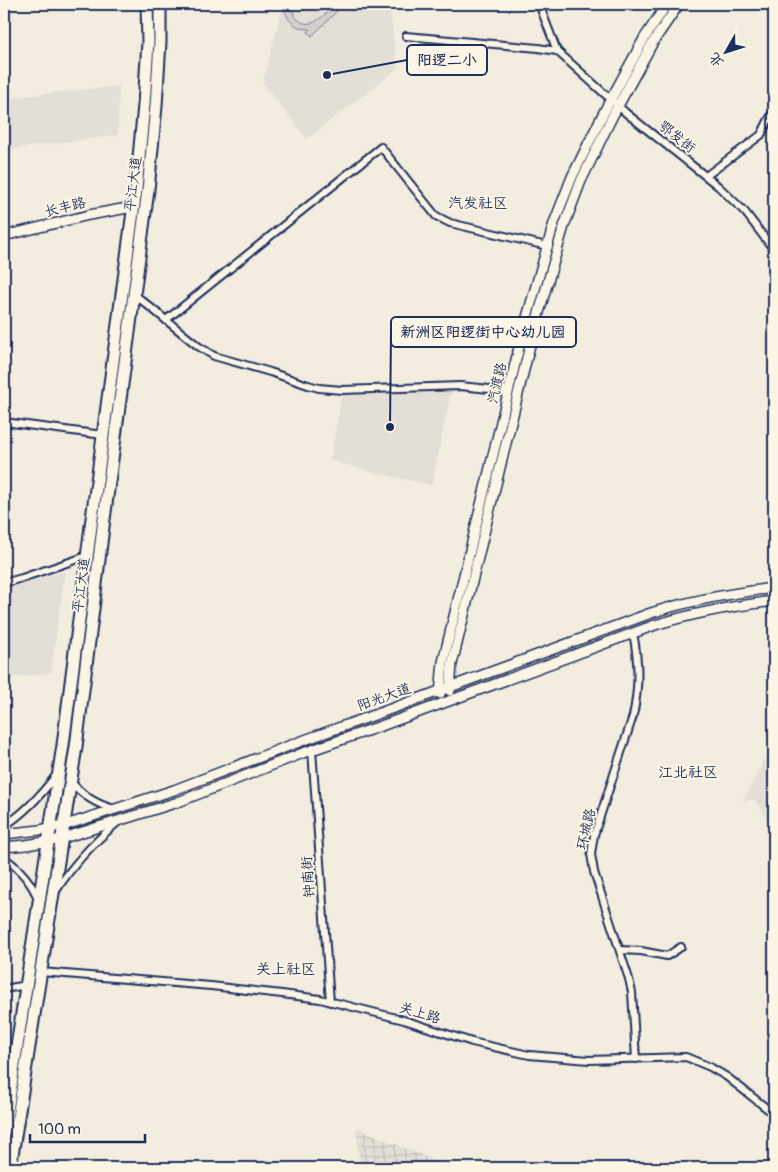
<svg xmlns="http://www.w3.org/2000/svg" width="778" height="1172" font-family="Pangolin,'LXGW WenKai TC',sans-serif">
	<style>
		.built { fill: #e3dfd6 }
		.industrial { fill: url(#industrial-grid) }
		.green { fill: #d3d1cc; stroke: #778095 }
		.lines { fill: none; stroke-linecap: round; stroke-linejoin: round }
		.street-casing { stroke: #1b2f5e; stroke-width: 10 }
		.secondary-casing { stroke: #1b2f5e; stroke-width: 12 }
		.highway-casing { stroke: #1b2f5e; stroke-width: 15 }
		.street { stroke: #fcf5e5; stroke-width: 6 }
		.secondary { stroke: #fcf5e5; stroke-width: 9 }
		.highway { stroke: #fcf5e5; stroke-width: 11 }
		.labels { text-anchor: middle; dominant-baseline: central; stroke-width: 4; stroke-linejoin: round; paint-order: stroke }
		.street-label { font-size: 14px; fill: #1b2f5e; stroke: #fcf5e5 }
		.neighbourhood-label { font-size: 15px; fill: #1b2f5e; stroke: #fcf5e5 }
		.leader { fill: none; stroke: #1b2f5e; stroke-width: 2 }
		.callout-dot { fill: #1b2f5e; stroke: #fcf5e5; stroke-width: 2 }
		.callout { fill: #fcf5e5; stroke: #1b2f5e; stroke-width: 2 }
		.callout-label { font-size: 15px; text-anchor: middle; font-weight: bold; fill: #1b2f5e }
	</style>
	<defs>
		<pattern id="industrial-grid" width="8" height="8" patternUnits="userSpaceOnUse" patternTransform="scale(1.25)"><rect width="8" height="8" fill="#e3dfd6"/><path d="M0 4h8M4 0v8" fill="none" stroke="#c2c0ba"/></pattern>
	</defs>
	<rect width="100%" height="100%" fill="#f3ede0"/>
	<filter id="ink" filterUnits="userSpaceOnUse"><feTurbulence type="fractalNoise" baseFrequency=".02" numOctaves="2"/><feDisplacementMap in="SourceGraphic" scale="10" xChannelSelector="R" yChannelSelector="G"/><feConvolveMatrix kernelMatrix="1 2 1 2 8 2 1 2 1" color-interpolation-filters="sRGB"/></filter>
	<g filter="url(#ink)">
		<g class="built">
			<polygon points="283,4 389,4 398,68 307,139 263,83"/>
			<polygon points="119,86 118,135 4,150 4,98"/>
			<polygon points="451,392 432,485 375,473 330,460 342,394"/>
			<polygon points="65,571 51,673 4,679 4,588"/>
			<polygon points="774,744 774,829 755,800 743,801 770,748"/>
		</g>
		<polygon class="industrial" points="356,1127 451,1168 360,1168"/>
		<path class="green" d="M285,4H292C292,10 293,15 297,19C312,32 326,13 335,4H344L312,36L308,32L310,29C295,29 284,19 285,4Z"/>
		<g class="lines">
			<defs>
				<g id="street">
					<polyline points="539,4 557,51 626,113 718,186 745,212 774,250"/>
					<polyline points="406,36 538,48 557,51"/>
					<polyline points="706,176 761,135 769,119 774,113"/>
					<polyline points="134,294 198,346 214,356 270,372 308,385 319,388 342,390 460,386 509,391"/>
					<polyline points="166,320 381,147 436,216 450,223 547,246"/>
					<polyline points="4,422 103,435"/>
					<polyline points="4,583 22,578 87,556"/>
					<path d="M633,633C639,663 639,687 633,716L594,835L591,854L594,872L629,979L632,992L636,1059"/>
					<polyline points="312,750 330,1002"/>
					<path d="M71,781C82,796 96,804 114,809"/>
					<path d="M4,826C25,813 42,794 57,774"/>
					<path d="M4,858C19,868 31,881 38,899"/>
					<path d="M56,891C73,864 94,842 118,822"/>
					<polyline points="620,950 641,951 667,956 681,947"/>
					<polyline points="41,972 211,986 282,994 320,999 349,1006 404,1020 472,1042 529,1055 589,1060 686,1057 710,1067 727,1077 774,1114"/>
					<polyline points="4,989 27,985"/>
				</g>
				<g id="secondary">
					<polyline points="4,236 89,215 133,207"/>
					<polyline points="450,691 452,664 532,337 564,226 581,181 613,115 653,42 679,4"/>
					<polyline points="440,694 443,662 522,335 554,223 572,177 605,110 645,37 667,4"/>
					<path d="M4,834L40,830L69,824L174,790L299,742L377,714L651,613C691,600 732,593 774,588"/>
					<path d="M4,847L26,845L57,840L178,802L303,753L381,726L655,625C694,613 733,606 774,601"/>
				</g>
				<g id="highway">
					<polyline points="4,1131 63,745 91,526 136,189 144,105 148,42 147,4"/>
					<polyline points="10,1168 76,747 103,527 148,190 156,106 160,42 160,4"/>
				</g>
			</defs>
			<use href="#street" class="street-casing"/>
			<use href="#secondary" class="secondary-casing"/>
			<use href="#highway" class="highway-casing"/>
			<use href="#street" class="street"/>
			<use href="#secondary" class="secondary"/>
			<use href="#highway" class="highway"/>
		</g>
	</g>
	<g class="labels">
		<g class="street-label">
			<text transform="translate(677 137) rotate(38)">鄂发街</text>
			<text transform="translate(133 184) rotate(-83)">平江大道</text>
			<text transform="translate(65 207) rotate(-14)">长丰路</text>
			<text transform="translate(497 383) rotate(-77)">汽渡路</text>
			<text transform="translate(81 585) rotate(-83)">平江大道</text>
			<text transform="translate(384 697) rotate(-20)">阳光大道</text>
			<text transform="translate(586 829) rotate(-77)">环城路</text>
			<text transform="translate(308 877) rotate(-94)">钟南街</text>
			<text transform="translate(420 1013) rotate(17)">关上路</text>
		</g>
		<g class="neighbourhood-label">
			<text x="478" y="203">汽发社区</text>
			<text x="688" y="772">江北社区</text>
			<text x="286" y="969">关上社区</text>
		</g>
	</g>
	<path class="leader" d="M327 75L407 60M390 427L391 332"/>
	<g class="callout-dot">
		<circle cx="327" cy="75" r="5"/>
		<circle cx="390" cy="427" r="5"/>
	</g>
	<g class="callout">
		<rect x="407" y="45" width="80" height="30" rx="5"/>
		<rect x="391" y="317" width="185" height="30" rx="5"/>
	</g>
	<g class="callout-label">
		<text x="447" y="65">阳逻二小</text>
		<text x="483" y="337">新洲区阳逻街中心幼儿园</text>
	</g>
	<rect width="778" height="1172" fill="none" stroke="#fcf5e5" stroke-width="20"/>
	<rect x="10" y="10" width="758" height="1152" fill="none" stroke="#1b2f5e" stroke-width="2" filter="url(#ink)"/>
	<g transform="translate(726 52) rotate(231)" stroke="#fcf5e5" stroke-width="4" paint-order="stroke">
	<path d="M0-4L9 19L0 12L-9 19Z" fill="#1b2f5e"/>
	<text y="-8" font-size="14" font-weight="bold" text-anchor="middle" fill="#1b2f5e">北</text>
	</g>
	<path d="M30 1134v8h115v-8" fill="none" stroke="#1b2f5e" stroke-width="2.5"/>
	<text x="38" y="1134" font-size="15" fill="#1b2f5e" stroke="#fcf5e5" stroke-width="4" paint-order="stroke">100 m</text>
</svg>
